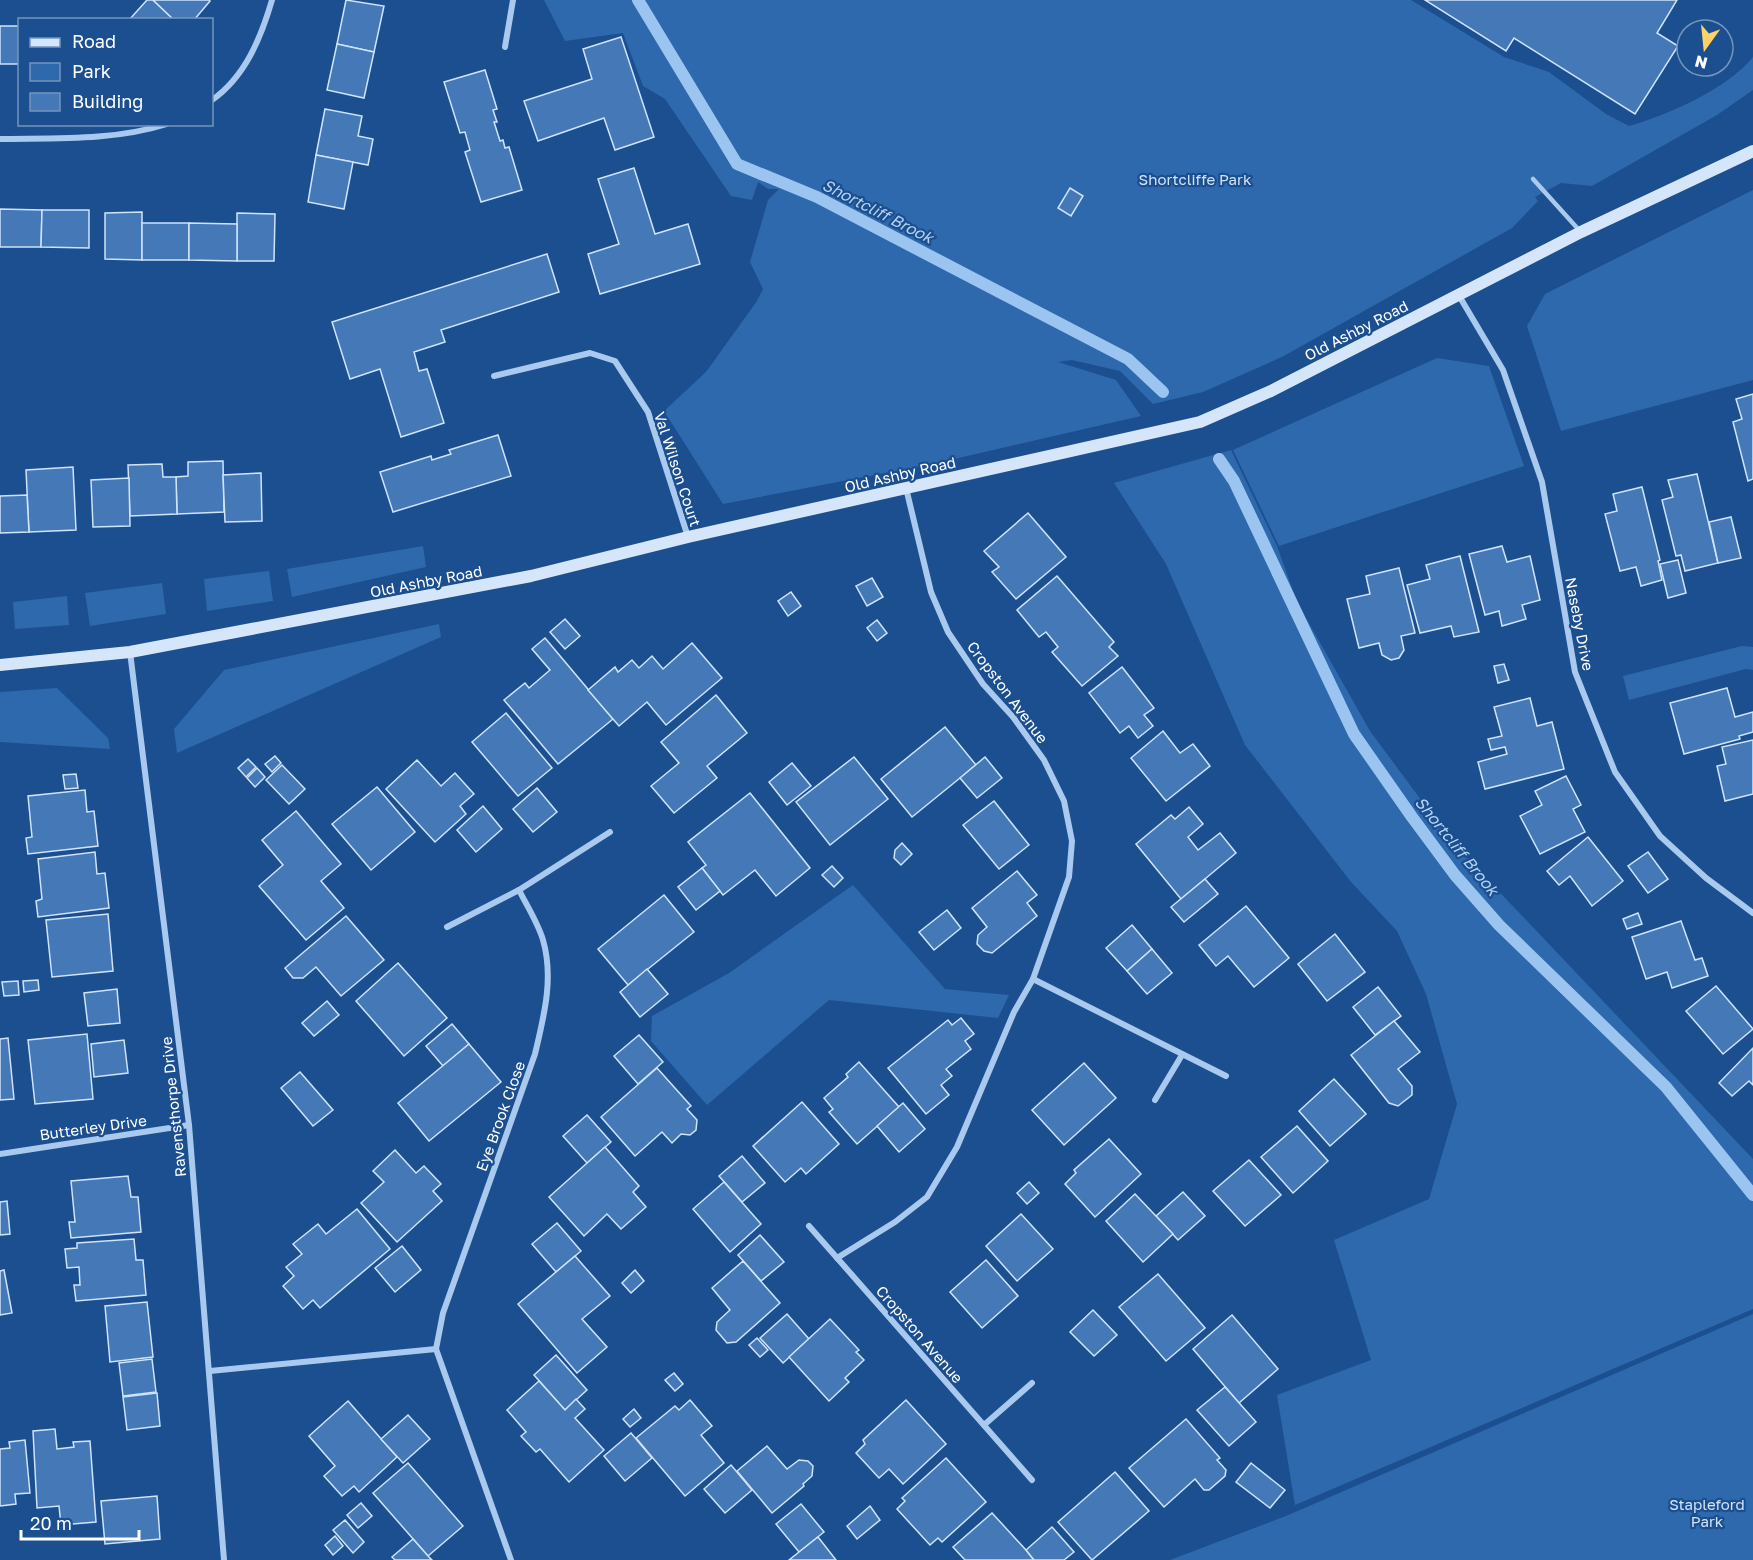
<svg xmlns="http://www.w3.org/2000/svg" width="1753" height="1560" font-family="'Golos Text',sans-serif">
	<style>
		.green { fill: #2e69ad }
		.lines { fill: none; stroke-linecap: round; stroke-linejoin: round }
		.stream { stroke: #9cc4f0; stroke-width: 12 }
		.building { fill: #4478b7; stroke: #cfe3fa; stroke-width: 1.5 }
		.lane { stroke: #a9c9ee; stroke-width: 4.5 }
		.street { stroke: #a9c9ee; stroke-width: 6 }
		.secondary { stroke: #d6e6fa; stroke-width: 12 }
		.labels { text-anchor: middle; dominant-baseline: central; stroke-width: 4.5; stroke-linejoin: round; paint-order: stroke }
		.park-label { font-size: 15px; fill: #cfe3fa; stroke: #1b4f8f }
		.street-label { font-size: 15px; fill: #fff; stroke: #1b4f8f }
		.water-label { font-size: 16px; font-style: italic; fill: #b5d3f5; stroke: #1b4f8f }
	</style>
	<rect width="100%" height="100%" fill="#1b4f8f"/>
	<g class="green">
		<path d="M544,0H1411L1504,57L1549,72L1606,114L1629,126C1668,115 1727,89 1753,57V90L1717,115L1592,186L1561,183L1535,197L1538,201L1512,228L1282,357L1203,392L1153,404L1120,371L1072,360L1058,362L1116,380L1141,416L937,463L723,504L664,411L706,372L757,301L763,289L750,262L768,200L779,189H768L758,182L752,200L731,196L665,99L643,86L623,33L565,41Z"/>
		<polygon points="1753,190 1753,380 1561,431 1527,326 1545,294"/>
		<polygon points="1437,358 1489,366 1524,466 1279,546 1233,450"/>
		<polygon points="1231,450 1277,546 1297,602 1370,731 1453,843 1753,1159 1753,1309 1295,1505 1277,1395 1371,1360 1334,1240 1429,1199 1457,1104 1426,994 1397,931 1351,882 1245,745 1166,564 1114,483"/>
		<polygon points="423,546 426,567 292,597 287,569"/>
		<polygon points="269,571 273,601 207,611 204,579"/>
		<polygon points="162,583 166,614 90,626 85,593"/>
		<polygon points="67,596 69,625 15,629 13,602"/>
		<polygon points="439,624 441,637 177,753 174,729 224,670"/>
		<polygon points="1742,646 1753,647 1753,670 1746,669 1629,700 1623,676"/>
		<polygon points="57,688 108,738 110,749 0,742 0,692"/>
		<polygon points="853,885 945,989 1009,995 998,1018 829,1000 707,1105 651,1041 652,1016 729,973"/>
		<polygon points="1753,1314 1753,1560 1170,1560 1286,1516"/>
	</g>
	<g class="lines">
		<g class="stream">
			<polyline points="638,0 737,164 817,197 1128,359 1163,392"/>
			<polyline points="1219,459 1234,481 1354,734 1412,817 1455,875 1499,925 1666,1087 1753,1195"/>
		</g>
	</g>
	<g class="building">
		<polygon points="147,0 153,0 174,20 129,20"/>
		<polygon points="153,0 209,0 210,1 194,20 174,20"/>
		<polygon points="346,0 384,6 374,52 337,44"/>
		<polygon points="1425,0 1677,0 1657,33 1678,46 1635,114 1514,38 1506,51"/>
		<rect x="0" y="26" width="20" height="38"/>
		<polygon points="621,37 654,137 615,150 604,118 538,141 524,101 592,79 583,49"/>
		<polygon points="337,44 374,52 364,98 327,90"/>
		<polygon points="485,70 497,109 493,110 497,122 494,122 500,141 503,140 505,148 509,147 522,190 481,202 465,152 470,150 465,132 460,133 444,82"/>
		<polygon points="325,109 362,116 358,136 373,139 368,165 316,155"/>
		<polygon points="316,155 353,162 344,209 308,202"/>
		<polygon points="634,168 655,234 688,224 700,264 600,294 588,254 619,244 598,179"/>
		<polygon points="1070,188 1083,196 1071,216 1058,208"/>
		<polygon points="0,209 42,210 41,247 0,247"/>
		<polygon points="42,210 89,210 89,248 41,247"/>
		<polygon points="142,212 142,260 105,259 105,213"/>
		<polygon points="237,213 275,214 274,261 237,261"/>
		<rect x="142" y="223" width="47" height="37"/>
		<polygon points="189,223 237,224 237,261 189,260"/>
		<polygon points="547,254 559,292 441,330 445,342 414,352 419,371 427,369 444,423 401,437 380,369 350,379 332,322"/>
		<polygon points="1753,394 1753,479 1748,481 1733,422 1742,419 1736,399"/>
		<polygon points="498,435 511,476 393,512 380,472 431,456 432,460 451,454 449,450"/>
		<polygon points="223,461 224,512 177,514 176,477 188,476 188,462"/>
		<polygon points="162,464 163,477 176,477 177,514 130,516 128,465"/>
		<polygon points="73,467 76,530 29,532 26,470"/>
		<polygon points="261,473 262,521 225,522 223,475"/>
		<polygon points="1697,474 1718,563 1685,571 1681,555 1676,556 1662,500 1673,497 1668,480"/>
		<polygon points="129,478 130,526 93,527 91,480"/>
		<polygon points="1642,487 1660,560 1658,561 1662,580 1641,586 1636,567 1620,571 1605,514 1617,511 1613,494"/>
		<polygon points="27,495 29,532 0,533 0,496"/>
		<polygon points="1028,513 1066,557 1016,599 992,572 999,567 984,551"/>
		<polygon points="1731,517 1741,558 1718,563 1709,522"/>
		<polygon points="1502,546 1507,562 1530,556 1540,600 1522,605 1526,619 1502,626 1499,611 1485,615 1469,554"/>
		<polygon points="1460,556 1479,632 1454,637 1451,626 1420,633 1407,585 1430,579 1426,565"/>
		<polygon points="1678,560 1686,593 1668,598 1660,564"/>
		<polygon points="1399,568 1415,633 1401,636 1404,650 1399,658 1391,660 1382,655 1379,643 1359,648 1347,599 1370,594 1366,576"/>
		<polygon points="1057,576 1114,642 1109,647 1118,656 1082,686 1052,652 1058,647 1046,632 1039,637 1017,610"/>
		<polygon points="872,578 883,597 867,606 856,586"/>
		<polygon points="791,592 801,606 788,616 778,601"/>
		<polygon points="565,619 580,636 565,649 550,632"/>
		<polygon points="877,620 887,633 877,641 867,628"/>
		<polygon points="545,638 613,719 558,764 504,700 525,683 529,688 550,670 532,649"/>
		<polygon points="692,643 722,678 666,725 647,702 619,726 588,690 615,667 618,672 632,660 639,668 652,656 663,669"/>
		<polygon points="1504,664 1509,680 1498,683 1494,666"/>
		<polygon points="1122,667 1154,708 1144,715 1153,726 1138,738 1129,726 1120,733 1089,693"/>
		<polygon points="1727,688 1735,717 1753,712 1753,732 1739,736 1740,739 1684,754 1670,703"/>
		<polygon points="716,695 747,733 707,766 717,778 674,813 651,786 679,763 661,742"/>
		<polygon points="1530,698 1537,726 1552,722 1564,769 1485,789 1478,762 1507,754 1505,747 1491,750 1488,739 1502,736 1494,707"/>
		<polygon points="506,713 552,768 518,796 472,742"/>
		<polygon points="945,727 976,765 912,817 881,779"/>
		<polygon points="1163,731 1180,753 1193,744 1210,766 1166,801 1131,758"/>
		<polygon points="1753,740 1753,794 1725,801 1717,766 1726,764 1722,747"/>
		<polygon points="275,756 281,763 272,772 265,764"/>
		<polygon points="854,757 888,799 830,845 796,802"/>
		<polygon points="985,757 1002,778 977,798 960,778"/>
		<polygon points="248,759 256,767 246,777 238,768"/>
		<polygon points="417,760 441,786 455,773 474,794 460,806 466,814 435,842 386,789"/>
		<polygon points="792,763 811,786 787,805 769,782"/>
		<polygon points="282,765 305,789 289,804 266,780"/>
		<polygon points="257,768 265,777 255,787 247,778"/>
		<polygon points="76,774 78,788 65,789 63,775"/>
		<polygon points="1566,776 1581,805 1573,809 1585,832 1540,854 1520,816 1542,805 1535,791"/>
		<polygon points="377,787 415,832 371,870 332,824"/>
		<polygon points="537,788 557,812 533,832 513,809"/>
		<polygon points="85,790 87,812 94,811 98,846 28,854 26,838 32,837 28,796"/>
		<polygon points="750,793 810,868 776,896 755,870 723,895 702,868 706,865 688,842"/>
		<polygon points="994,801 1029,845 999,869 963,825"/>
		<polygon points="483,806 502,829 476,852 457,830"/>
		<polygon points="1189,807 1203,824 1188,837 1198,850 1220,833 1236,853 1181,899 1136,844 1171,815 1175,819"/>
		<polygon points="296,811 341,864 321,881 344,908 306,940 259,886 283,865 262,840"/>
		<polygon points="1588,837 1623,881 1592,906 1570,876 1559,885 1547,871"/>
		<polygon points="902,843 912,854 901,865 894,858 895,850"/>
		<polygon points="95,852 97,874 105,873 109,908 38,917 36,901 42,899 38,859"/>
		<polygon points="1648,852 1668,879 1648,893 1628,866"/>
		<polygon points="832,866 843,878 834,887 822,875"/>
		<polygon points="702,868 720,891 696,910 678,887"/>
		<polygon points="1017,871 1037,895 1027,903 1037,916 992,953 984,951 977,944 978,935 987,927 972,908"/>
		<polygon points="1205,879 1218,894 1184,922 1171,907"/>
		<polygon points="664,895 694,932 628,985 598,949"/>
		<polygon points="1246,906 1289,958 1254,987 1228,956 1216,966 1199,945"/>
		<polygon points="947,910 961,928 934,950 919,932"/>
		<polygon points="1638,913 1642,924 1627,929 1623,919"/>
		<polygon points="108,914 113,971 52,977 46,920"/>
		<polygon points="346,916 384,960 341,996 316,967 303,978 293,978 285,968"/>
		<polygon points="1681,921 1695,960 1702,958 1708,976 1672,988 1667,972 1646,979 1632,937"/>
		<polygon points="1132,925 1152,949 1127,971 1106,948"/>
		<polygon points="1335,934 1365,972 1327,1001 1298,964"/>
		<polygon points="1152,949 1172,973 1147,994 1127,971"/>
		<polygon points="398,963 447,1018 404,1056 356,1001"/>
		<polygon points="647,969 668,994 640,1017 620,992"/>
		<polygon points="38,980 39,990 24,992 23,981"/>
		<polygon points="18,981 19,995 4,996 2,982"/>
		<polygon points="1716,986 1753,1029 1723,1054 1686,1011"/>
		<polygon points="1378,987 1401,1016 1375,1035 1353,1007"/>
		<polygon points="117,989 120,1023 88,1026 84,993"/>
		<polygon points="327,1001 339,1015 314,1036 302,1023"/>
		<polygon points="961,1018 974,1034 965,1041 971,1049 946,1069 952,1076 941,1085 949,1095 926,1114 888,1068 948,1020 952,1025"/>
		<polygon points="1394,1021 1420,1052 1398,1069 1412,1086 1412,1095 1398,1106 1389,1103 1351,1055"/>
		<polygon points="452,1024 469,1044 443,1066 426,1046"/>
		<polygon points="87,1034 93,1099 35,1104 28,1040"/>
		<polygon points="639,1035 663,1062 638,1084 614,1056"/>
		<polygon points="8,1038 14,1099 0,1100 0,1039"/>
		<polygon points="124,1040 128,1073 94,1077 91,1044"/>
		<polygon points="469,1044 501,1082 429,1141 398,1103"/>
		<polygon points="1753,1048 1753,1085 1749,1081 1732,1096 1719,1083"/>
		<polygon points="859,1062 899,1107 857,1144 829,1112 833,1109 824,1098 848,1077 846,1074"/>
		<polygon points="1084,1063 1116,1098 1064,1145 1032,1110"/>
		<polygon points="657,1068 691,1106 687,1109 697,1120 696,1130 690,1135 681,1134 672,1143 662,1132 635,1156 601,1117"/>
		<polygon points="300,1072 333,1110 313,1126 281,1088"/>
		<polygon points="1334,1079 1366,1114 1330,1146 1299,1111"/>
		<polygon points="802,1102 839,1144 806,1174 801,1168 785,1182 753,1146"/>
		<polygon points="903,1103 925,1129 899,1152 877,1126"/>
		<polygon points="587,1115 611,1142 587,1163 563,1136"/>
		<polygon points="1297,1126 1328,1161 1293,1193 1261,1157"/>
		<polygon points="1109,1139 1141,1174 1095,1217 1065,1184 1076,1173 1074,1170"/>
		<polygon points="605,1147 639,1186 633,1192 646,1207 621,1229 607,1214 584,1236 549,1197"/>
		<polygon points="395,1150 416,1173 424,1166 441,1184 433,1191 442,1201 397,1242 361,1203 384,1182 373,1171"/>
		<polygon points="742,1156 765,1183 742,1202 719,1176"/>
		<polygon points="1249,1160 1281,1195 1245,1226 1213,1191"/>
		<polygon points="128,1176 131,1197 138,1197 141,1232 71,1238 69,1222 75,1222 71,1181"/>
		<polygon points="724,1182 761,1224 730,1252 693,1209"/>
		<polygon points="1029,1182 1039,1193 1027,1204 1017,1193"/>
		<polygon points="1183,1192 1205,1216 1178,1240 1156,1216"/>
		<polygon points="1135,1194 1173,1234 1143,1262 1106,1221"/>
		<polygon points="7,1201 10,1234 0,1235 0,1202"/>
		<polygon points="357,1209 390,1249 320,1308 313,1300 303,1309 283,1286 294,1276 286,1267 302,1254 293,1244 318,1224 326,1234"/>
		<polygon points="1021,1214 1053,1249 1017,1281 986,1246"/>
		<polygon points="557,1223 581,1251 556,1272 532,1244"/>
		<polygon points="760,1235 784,1262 761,1281 738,1255"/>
		<polygon points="134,1239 136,1260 143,1260 146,1295 76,1301 74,1285 80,1285 79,1267 67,1268 65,1249 77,1248 77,1243"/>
		<polygon points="402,1246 421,1270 395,1292 375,1268"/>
		<polygon points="575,1256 610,1296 582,1319 607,1347 577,1373 518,1304"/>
		<polygon points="986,1260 1018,1296 982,1328 950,1292"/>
		<polygon points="743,1261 780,1303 736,1342 727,1343 716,1330 717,1322 730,1310 712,1288"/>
		<polygon points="4,1270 12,1313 0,1315 0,1271"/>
		<polygon points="635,1270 644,1281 631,1293 622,1283"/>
		<polygon points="1158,1274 1205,1328 1166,1361 1119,1307"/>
		<polygon points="147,1302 153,1357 110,1362 105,1306"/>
		<polygon points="1093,1310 1117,1335 1094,1356 1070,1332"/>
		<polygon points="787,1314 809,1339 783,1363 760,1338"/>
		<polygon points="1232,1315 1278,1369 1239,1403 1193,1349"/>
		<polygon points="830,1319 859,1350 856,1352 864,1360 845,1378 849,1382 829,1401 789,1357"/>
		<polygon points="757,1338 768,1350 760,1357 749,1345"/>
		<polygon points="556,1355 587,1390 565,1410 534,1375"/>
		<polygon points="152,1359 156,1392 123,1396 119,1363"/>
		<polygon points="674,1373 683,1384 675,1391 665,1380"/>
		<polygon points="539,1381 565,1410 576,1399 585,1409 575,1418 604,1450 569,1482 540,1449 536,1452 521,1436 526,1432 507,1410"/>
		<polygon points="1225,1387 1256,1422 1229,1446 1197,1410"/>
		<polygon points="157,1393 160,1426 127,1430 123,1397"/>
		<polygon points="690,1400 712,1426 701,1435 724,1463 685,1496 636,1438 675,1406 679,1410"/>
		<polygon points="906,1400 946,1444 903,1484 889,1469 879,1478 856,1453 865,1444 863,1440"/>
		<polygon points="348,1401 397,1457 359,1492 354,1486 342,1496 324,1476 335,1466 309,1436"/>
		<polygon points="634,1409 641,1418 630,1427 623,1419"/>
		<polygon points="408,1415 430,1439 403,1463 381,1439"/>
		<polygon points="1186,1419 1220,1458 1217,1460 1226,1470 1225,1476 1209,1490 1204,1490 1195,1479 1164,1507 1129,1468"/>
		<polygon points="55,1429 57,1449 74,1447 73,1442 90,1441 96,1522 61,1525 59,1506 37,1508 33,1431"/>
		<polygon points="631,1433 652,1458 625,1481 604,1456"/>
		<polygon points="25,1440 30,1493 15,1494 16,1504 0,1506 0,1449 10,1448 9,1442"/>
		<polygon points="767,1446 787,1469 799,1460 808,1461 813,1466 812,1476 803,1484 804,1486 772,1513 737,1471"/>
		<polygon points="946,1458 986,1502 942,1542 938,1538 930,1545 897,1509 905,1501 902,1498"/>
		<polygon points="408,1463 463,1526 428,1556 373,1493"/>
		<polygon points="1251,1463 1285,1490 1270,1508 1236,1482"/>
		<polygon points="731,1465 752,1490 725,1513 704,1489"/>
		<polygon points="1115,1472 1149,1511 1092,1560 1058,1522"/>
		<polygon points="157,1496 160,1539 105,1544 101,1501"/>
		<polygon points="361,1503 372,1516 358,1528 347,1515"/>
		<polygon points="801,1504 824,1532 799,1552 776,1524"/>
		<polygon points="870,1506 880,1520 857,1539 847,1526"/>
		<polygon points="992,1513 1026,1550 1034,1560 965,1560 953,1547"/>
		<polygon points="345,1520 364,1542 353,1553 333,1530"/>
		<polygon points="1052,1527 1074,1552 1064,1560 1034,1560 1026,1550"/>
		<polygon points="335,1536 343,1546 333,1555 325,1545"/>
		<polygon points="818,1537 836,1560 789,1560 799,1552"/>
		<polygon points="413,1539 428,1556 432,1560 395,1560 392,1557"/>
	</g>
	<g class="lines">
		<polyline class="lane" points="1533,179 1579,230"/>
		<g class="street">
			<polyline points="505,47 513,0"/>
			<path d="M212,100C245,77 261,38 272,0"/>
			<path d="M0,139C56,138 113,141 167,124"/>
			<polyline points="1458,294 1503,370 1542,482 1575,672 1615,772 1660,836 1706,878 1753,913"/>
			<polyline points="494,376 590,353 615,361 648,412 688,537"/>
			<polyline points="130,652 189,1125 224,1560"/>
			<polyline points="447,927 519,890 610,832"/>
			<polyline points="1033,979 1226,1076"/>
			<polyline points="1155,1100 1182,1055"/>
			<polyline points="0,1154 189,1125"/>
			<polyline points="809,1226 1032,1480"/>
			<polyline points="837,1258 895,1222 927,1197 957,1147 1014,1012 1033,979 1069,877 1072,841 1064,801 1044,760 1013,717 983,684 948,632 931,592 906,488"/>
			<polyline points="210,1371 436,1349"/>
			<polyline points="984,1425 1032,1383"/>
			<path d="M511,1560L436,1349L443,1313L535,1054C544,1016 554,978 543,940C538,923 527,906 519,890"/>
		</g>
		<polyline class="secondary" points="0,665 130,652 531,576 688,537 1200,422 1271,391 1581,232 1753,151"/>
	</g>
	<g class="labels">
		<g class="park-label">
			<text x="1195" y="179">Shortcliffe Park</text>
			<text x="1707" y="1504">Stapleford<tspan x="1707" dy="17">Park</tspan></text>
		</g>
		<g class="street-label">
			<text transform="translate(1356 330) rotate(-27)">Old Ashby Road</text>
			<text transform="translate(678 469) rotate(72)">Val Wilson Court</text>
			<text transform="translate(900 474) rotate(-13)">Old Ashby Road</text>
			<text transform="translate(426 581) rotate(-11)">Old Ashby Road</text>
			<text transform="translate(1580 624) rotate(79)">Naseby Drive</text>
			<text transform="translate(1008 692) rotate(53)">Cropston Avenue</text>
			<text transform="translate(173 1107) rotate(-96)">Ravensthorpe Drive</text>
			<text transform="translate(500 1116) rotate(-70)">Eye Brook Close</text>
			<text transform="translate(93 1127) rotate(-8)">Butterley Drive</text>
			<text transform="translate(920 1334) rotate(49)">Cropston Avenue</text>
		</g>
		<g class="water-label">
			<text transform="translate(878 211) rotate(27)">Shortcliff Brook</text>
			<text transform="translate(1457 846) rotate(51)">Shortcliff Brook</text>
		</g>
	</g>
	<rect x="18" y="18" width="195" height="108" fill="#1b4f8f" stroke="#7695bc" stroke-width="1.5"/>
	<rect x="30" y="38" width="30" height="9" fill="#d6e6fa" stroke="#7695bc" stroke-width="1.5"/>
	<text x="72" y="48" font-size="18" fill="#ffffff">Road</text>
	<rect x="30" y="63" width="30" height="18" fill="#2e69ad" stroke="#7695bc" stroke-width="1.5"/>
	<text x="72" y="78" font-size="18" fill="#ffffff">Park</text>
	<rect x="30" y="93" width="30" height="18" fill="#4478b7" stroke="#7695bc" stroke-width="1.5"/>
	<text x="72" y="108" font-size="18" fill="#ffffff">Building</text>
	<g transform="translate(1705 48) rotate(195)"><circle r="28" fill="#1b4f8f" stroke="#7695bc" stroke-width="1.5"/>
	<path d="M0-4.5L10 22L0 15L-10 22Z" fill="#ffd166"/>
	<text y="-9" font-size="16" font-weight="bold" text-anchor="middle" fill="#ffffff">N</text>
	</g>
	<path d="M21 1530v9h118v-9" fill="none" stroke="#ffffff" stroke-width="3"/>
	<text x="30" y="1530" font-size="18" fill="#ffffff" stroke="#1b4f8f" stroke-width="4.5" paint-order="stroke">20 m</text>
</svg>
